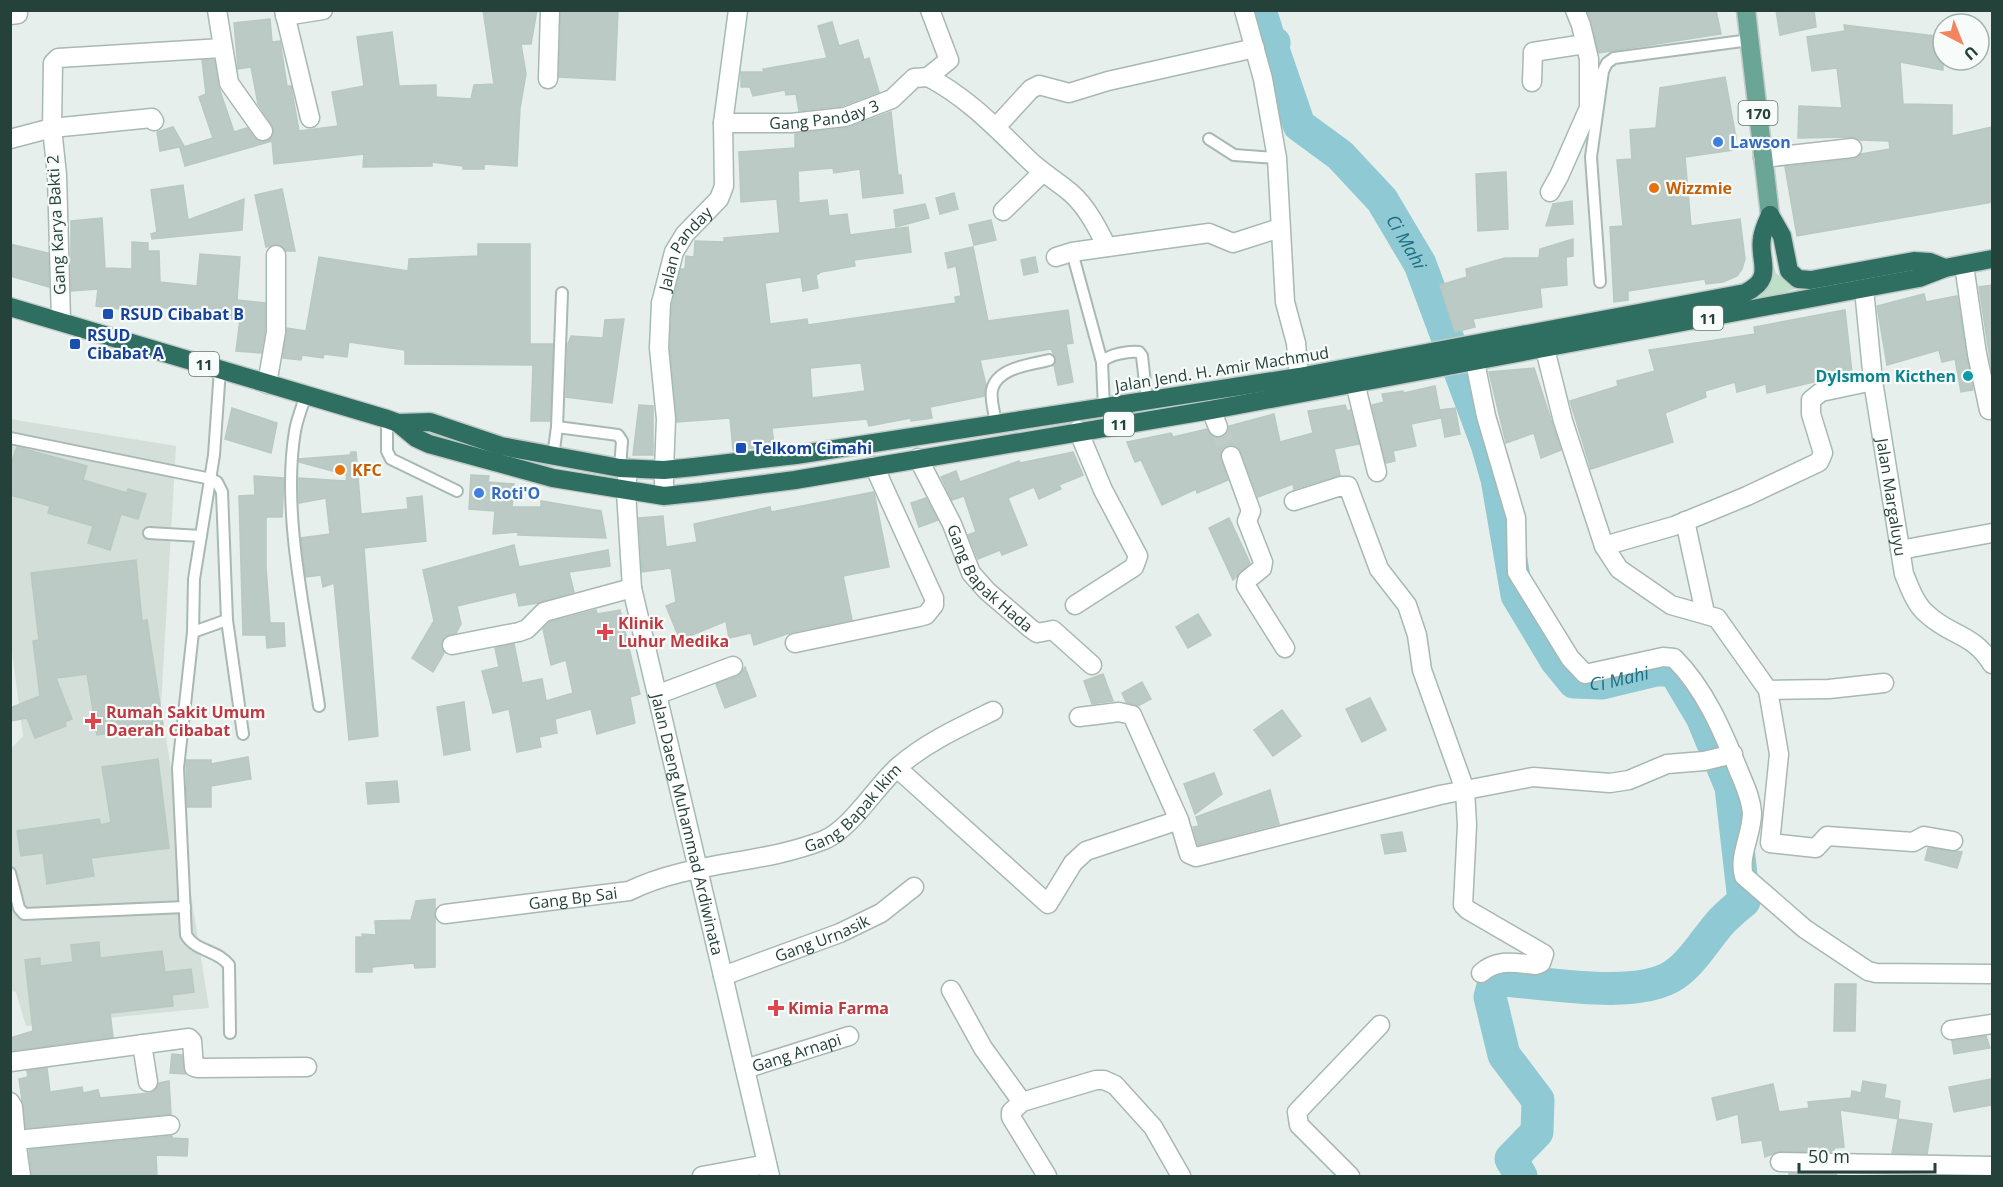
<svg xmlns="http://www.w3.org/2000/svg" width="2003" height="1187" font-family="'Open Sans',sans-serif">
	<style>
		.built { fill: #d4dfda }
		.green { fill: #bfe0c8 }
		.lines { fill: none; stroke-linecap: round; stroke-linejoin: round }
		.river { stroke: #8ec9d4; stroke-width: 33 }
		.building { fill: #bbcac4; stroke: #b8c9c2; stroke-width: 1.5; fill-rule: evenodd }
		.street-tunnel { stroke: #bfccc8; stroke-width: 18; stroke-dasharray: 18 9; stroke-linecap: butt }
		.lane-casing { stroke: #a8b8b2; stroke-width: 14 }
		.street-casing { stroke: #a8b8b2; stroke-width: 21 }
		.secondary-casing { stroke: #a4bbb3; stroke-width: 21 }
		.primary-casing { stroke: #c2cac8; stroke-width: 21 }
		.highway-casing { stroke: #c2cac8; stroke-width: 21 }
		.lane { stroke: #fff; stroke-width: 10 }
		.street { stroke: #fff; stroke-width: 18 }
		.secondary { stroke: #fff; stroke-width: 18 }
		.primary { stroke: #6aa596; stroke-width: 18 }
		.highway { stroke: #2f6f62; stroke-width: 18 }
		.shop-dot { fill: #3f7fe0; stroke: #f7fbf9; stroke-width: 2 }
		.food-dot { fill: #e8710a; stroke: #f7fbf9; stroke-width: 2 }
		.transit-dot { fill: #1a4fb4; stroke: #f7fbf9; stroke-width: 2 }
		.culture-dot { fill: #0f9aa8; stroke: #f7fbf9; stroke-width: 2 }
		.health-dot { fill: #e0444e; stroke: #f7fbf9; stroke-width: 2 }
		.labels { text-anchor: middle; dominant-baseline: central; stroke-width: 4.5; stroke-linejoin: round; paint-order: stroke }
		.shield { fill: #f7fbf9; stroke: #637a73; stroke-width: 1.5 }
		.shield-label { font-size: 15px; font-weight: bold; fill: #24423a }
		.street-label { font-size: 16px; fill: #24423a; stroke: #f7fbf9 }
		.shop-label { font-size: 16px; font-weight: bold; fill: #366cbe; stroke: #f7fbf9; text-anchor: start }
		.food-label { font-size: 16px; font-weight: bold; fill: #c56008; stroke: #f7fbf9; text-anchor: start }
		.transit-label { font-size: 16px; font-weight: bold; fill: #164399; stroke: #f7fbf9; text-anchor: start }
		.culture-label { font-size: 16px; font-weight: bold; fill: #0d838f; stroke: #f7fbf9; text-anchor: end }
		.health-label { font-size: 16px; font-weight: bold; fill: #be3a42; stroke: #f7fbf9; text-anchor: start }
		.water-label { font-size: 18px; font-style: italic; fill: #1c6f80; stroke: #f7fbf9 }
	</style>
	<rect width="100%" height="100%" fill="#e6efeb"/>
	<polygon class="built" points="10,419 176,446 161,706 209,1008 26,1026 16,992 11,991 11,749 23,736 10,637"/>
	<polygon class="green" points="1768,249 1776,273 1795,289 1741,306"/>
	<g class="lines">
		<path class="river" id="s1" d="M1260,10L1269,39L1274,43L1273,49L1299,125L1340,155L1382,200L1420,264L1487,444L1497,479L1517,595L1556,660L1574,682L1602,683L1656,670H1674L1702,717L1731,787L1744,901C1736,908 1727,915 1720,923C1705,940 1693,962 1674,975C1637,1000 1548,983 1502,980L1493,986L1490,997L1504,1055L1538,1100L1537,1132L1511,1159L1521,1176"/>
	</g>
	<g class="building">
		<polygon points="483,10 537,10 531,44 521,44 526,74 520,108 517,166 484,164 484,169 463,169 463,166 432,162 432,166 363,167 364,154 274,164 272,141 185,166 180,148 213,138 199,97 206,94 202,60 214,60 218,85 234,132 247,128 254,138 263,142 273,135 272,125 258,104 251,67 238,69 234,23 270,19 272,42 280,41 287,86 291,86 299,131 338,126 332,92 364,86 357,37 392,32 399,86 436,85 436,97 471,99 474,85 494,84"/>
		<polygon points="561,10 618,10 615,80 559,77"/>
		<polygon points="1587,10 1716,10 1721,34 1599,53"/>
		<polygon points="1776,10 1814,10 1816,27 1780,35"/>
		<polygon points="832,22 839,46 858,40 864,60 869,58 879,92 842,106 799,111 796,94 786,95 785,90 753,96 750,87 741,87 741,72 764,72 763,69 827,58 818,26"/>
		<polygon points="1844,25 1943,37 1943,70 1900,62 1903,104 1952,105 1952,136 1992,127 1992,202 1797,236 1785,167 1853,159 1861,154 1890,149 1889,141 1860,140 1851,137 1798,138 1799,106 1842,108 1837,68 1812,71 1807,37 1845,31"/>
		<polygon points="1725,77 1736,138 1733,150 1685,157 1691,226 1740,219 1745,259 1742,269 1737,276 1723,282 1706,284 1705,279 1628,291 1628,300 1614,302 1610,227 1623,226 1617,160 1632,159 1630,130 1656,128 1660,88"/>
		<path d="M891,112L898,175H901L903,193L863,198L860,169L834,173L833,168L798,171L799,203L827,200L829,216L847,214L850,235L908,227L911,252L854,260L855,266L821,272L816,275L818,288L803,291L801,277L765,283L770,324L807,319L808,325L956,303L955,297L961,296L956,266L948,268L945,253L973,247L988,321L1068,310L1073,343L1066,344L1073,382L1058,385L1054,365L1056,359L1051,349L980,360L986,385L984,396L930,407L932,418L911,421V418L869,426L867,419L772,428L774,446L733,450L730,418L677,422L670,348L672,305L681,269H685L686,256L694,257L695,241L724,242V238L780,233L777,199L741,202L739,152L795,148V134L847,128ZM861,363L865,391L812,398L810,368Z"/>
		<polygon points="173,127 184,146 160,151 157,132"/>
		<polygon points="1506,172 1508,229 1478,231 1476,174"/>
		<polygon points="183,185 188,220 244,199 242,230 152,239 151,234 157,232 151,190"/>
		<polygon points="282,189 295,251 286,251 277,244 266,247 255,195"/>
		<polygon points="954,193 958,209 940,214 936,198"/>
		<polygon points="1572,201 1573,224 1546,226 1553,204"/>
		<polygon points="925,204 929,218 896,227 894,210"/>
		<polygon points="102,218 105,268 132,269 132,242 148,243 148,251 159,251 160,282 197,286 200,254 240,257 237,300 265,303 265,331 261,353 236,351 240,319 211,318 212,313 157,307 127,307 127,310 96,306 98,289 71,291 71,221"/>
		<polygon points="991,220 996,240 974,245 969,225"/>
		<polygon points="1573,239 1573,256 1566,257 1567,285 1540,288 1542,307 1473,319 1475,327 1455,332 1440,285 1467,277 1466,269 1505,258 1539,258 1540,249"/>
		<polygon points="10,244 48,253 49,287 10,276"/>
		<polygon points="478,244 530,244 530,344 553,344 550,421 531,421 533,365 405,364 405,350 349,342 347,357 324,354 323,358 302,355 301,360 283,358 287,328 306,331 319,257 408,271 409,259 478,256"/>
		<polygon points="1035,257 1038,272 1024,275 1021,260"/>
		<polygon points="1992,285 1992,373 1979,287"/>
		<polygon points="1924,294 1926,302 1957,296 1973,390 1961,392 1955,359 1942,362 1939,350 1887,365 1877,306"/>
		<polygon points="1845,310 1852,373 1767,393 1766,384 1737,392 1735,382 1705,391 1706,397 1665,413 1673,442 1591,469 1570,401 1618,386 1617,381 1655,371 1649,350 1755,334 1754,327"/>
		<polygon points="624,319 612,403 566,397 568,344 571,336 603,338 605,320"/>
		<polygon points="1534,368 1561,450 1541,458 1534,433 1506,443 1489,372"/>
		<polygon points="1435,386 1441,418 1411,424 1416,446 1393,451 1395,461 1386,463 1372,405 1384,402 1382,394 1403,391 1404,393"/>
		<polygon points="639,405 653,406 653,455 633,455"/>
		<polygon points="1345,405 1347,411 1350,410 1359,444 1334,449 1340,475 1294,489 1293,484 1258,497 1241,452 1234,445 1228,445 1220,455 1228,480 1197,493 1196,489 1162,505 1141,460 1135,462 1127,442 1171,433 1173,437 1207,429 1212,436 1222,438 1227,433 1229,426 1274,414 1280,442 1313,433 1308,411"/>
		<polygon points="232,408 277,423 271,453 225,439"/>
		<polygon points="1455,408 1460,434 1445,437 1440,410"/>
		<polygon points="17,447 87,466 83,480 127,493 128,489 146,494 138,519 121,514 110,550 88,543 93,526 48,513 50,506 10,495 10,467"/>
		<polygon points="351,452 356,452 361,514 408,509 407,498 422,496 426,541 364,548 378,736 349,740 334,583 323,587 321,575 306,577 301,538 330,534 326,498 299,503 299,478 346,481 347,475 299,462 299,459 350,455"/>
		<polygon points="1073,452 1083,475 1059,485 1061,489 1039,499 1034,487 1008,498 1027,545 1002,555 1000,550 978,559 968,535 976,532 964,496 952,500 941,477 956,471 960,482 1019,461 1020,463"/>
		<polygon points="471,475 489,476 488,482 514,484 512,507 541,507 541,501 601,511 606,538 518,535 518,532 493,534 495,511 469,509"/>
		<polygon points="254,476 284,478 282,517 266,517 266,567 270,623 284,623 285,646 267,648 266,635 243,635 239,496 255,495"/>
		<polygon points="874,492 889,567 843,576 852,620 793,632 754,645 751,633 729,638 726,621 680,640 666,606 676,602 671,568 642,572 639,518 663,516 666,547 697,542 694,524 770,507 771,512"/>
		<polygon points="926,498 938,520 919,527 911,503"/>
		<polygon points="1229,518 1250,563 1233,580 1209,528"/>
		<polygon points="514,545 519,567 608,550 610,566 569,572 574,592 538,603 519,606 516,592 457,606 461,624 456,633 445,636 442,641 444,653 433,672 412,658 434,621 423,570"/>
		<polygon points="136,560 142,621 147,620 163,725 97,735 87,674 56,678 72,719 65,722 66,726 35,738 27,718 10,721 10,708 40,696 33,641 39,640 31,573"/>
		<polygon points="596,610 597,614 620,610 640,694 630,697 635,723 597,734 591,709 555,719 557,733 539,737 541,747 517,752 509,709 493,713 482,671 499,667 495,648 514,644 522,683 542,679 546,701 573,693 566,660 551,665 543,629 550,622"/>
		<polygon points="1198,614 1211,635 1188,648 1176,627"/>
		<polygon points="745,667 756,696 725,708 716,684 738,676"/>
		<polygon points="1103,674 1113,701 1092,704 1084,681"/>
		<polygon points="1142,682 1151,699 1138,706 1126,702 1122,693"/>
		<polygon points="1370,698 1386,730 1362,742 1346,709"/>
		<polygon points="464,702 470,750 444,755 437,707"/>
		<polygon points="1282,710 1301,736 1273,756 1254,730"/>
		<polygon points="248,757 251,779 211,786 211,807 187,807 186,760 211,760 211,764"/>
		<polygon points="158,759 169,848 91,858 94,876 47,884 43,853 21,856 17,831 99,819 101,825 111,822 102,767"/>
		<polygon points="1214,773 1222,794 1195,814 1184,784"/>
		<polygon points="397,781 399,802 368,804 366,783"/>
		<polygon points="1270,790 1279,824 1198,845 1193,827 1199,826 1196,817"/>
		<polygon points="1402,832 1406,851 1385,854 1381,835"/>
		<polygon points="1928,848 1962,852 1957,868 1925,860"/>
		<polygon points="435,899 435,967 415,968 414,963 372,967 372,972 356,972 356,937 363,937 362,934 376,935 375,921 411,920 416,901"/>
		<polygon points="99,942 100,958 162,951 165,972 191,969 194,992 172,995 173,1006 110,1013 113,1037 10,1051 10,1038 33,1031 25,960 40,958 40,966 73,962 71,945"/>
		<polygon points="1835,984 1856,984 1855,1031 1834,1031"/>
		<polygon points="1986,1036 1990,1048 1954,1054 1952,1041"/>
		<polygon points="172,1054 182,1055 185,1074 170,1073"/>
		<polygon points="47,1068 50,1092 82,1087 83,1093 98,1090 100,1098 150,1093 155,1090 159,1083 169,1081 171,1114 26,1128 19,1079 28,1077 27,1071"/>
		<polygon points="1992,1079 1992,1105 1954,1112 1949,1087"/>
		<polygon points="1863,1081 1886,1085 1884,1098 1900,1101 1898,1119 1840,1110 1844,1147 1834,1148 1834,1152 1780,1151 1765,1157 1762,1140 1742,1143 1738,1114 1717,1120 1712,1098 1773,1084 1779,1112 1809,1108 1808,1102 1851,1098 1852,1091 1861,1093"/>
		<polygon points="1898,1119 1932,1124 1927,1154 1892,1153"/>
		<polygon points="172,1136 172,1138 188,1139 187,1156 156,1155 157,1176 32,1176 29,1150"/>
		<polygon points="1789,1173 1836,1174 1837,1176 1789,1176"/>
	</g>
	<g class="lines">
		<polyline class="street-tunnel" points="1218,427 1231,456"/>
		<defs>
			<g id="lane">
				<polyline points="1209,139 1234,155 1277,158"/>
				<polyline points="1072,252 1102,362"/>
				<polyline points="1600,282 1591,157 1603,71 1607,63 1614,58 1750,40"/>
				<path d="M220,369L214,455L194,579L193,632L178,768L186,935C196,952 218,950 229,965L230,1033"/>
				<path d="M306,395C302,407 297,419 295,431C281,514 307,621 319,706"/>
				<path d="M1104,408L1102,362C1109,354 1129,351 1139,352L1142,356L1147,401"/>
				<polyline points="387,419 387,451 391,459 457,491"/>
				<path d="M996,424C995,414 990,400 992,390C997,367 1031,365 1049,360"/>
				<polyline points="557,427 618,435 622,441 620,468"/>
				<polyline points="10,438 211,479 217,482 222,492 227,620 243,734"/>
				<polyline points="553,457 557,427 562,293"/>
				<polyline points="149,533 201,536"/>
				<polyline points="193,632 227,620"/>
				<polyline points="10,873 19,908 24,914 185,907"/>
			</g>
			<g id="street">
				<polyline points="217,10 229,83 263,131"/>
				<polyline points="284,10 310,118"/>
				<polyline points="1244,10 1263,79 1277,158 1285,302 1296,343 1299,377"/>
				<polyline points="10,15 18,14"/>
				<polyline points="285,16 323,10"/>
				<path d="M928,77C967,97 997,129 1028,159C1041,172 1057,181 1071,193C1087,207 1098,229 1107,247"/>
				<polyline points="548,79 550,10"/>
				<polyline points="1532,82 1533,52 1585,44"/>
				<path id="s2" d="M723,123H791L845,117L892,99L914,78L928,77L949,60L930,10"/>
				<polyline points="997,126 1031,89 1039,85 1069,93 1108,81 1255,48"/>
				<polyline points="10,139 52,128 152,118 154,121"/>
				<polyline points="1763,158 1852,148"/>
				<polyline points="1550,192 1559,176 1589,108 1589,59 1581,25 1575,10"/>
				<polyline points="1003,211 1043,172"/>
				<polyline points="1056,257 1072,252 1209,233 1233,243 1280,228"/>
				<polyline points="1964,265 1977,354 1989,410 1992,409"/>
				<polyline points="61,321 57,175 52,128 53,63 58,58 222,48"/>
				<polyline points="1545,349 1563,421 1604,546 1619,569 1661,598 1671,605 1717,618 1768,690 1779,754 1770,843 1816,848 1827,836 1913,842 1924,836 1953,841"/>
				<path d="M1475,362L1486,416L1516,518L1517,572L1570,658L1585,674L1663,657L1674,658C1705,689 1722,730 1738,769C1744,784 1751,797 1752,813C1752,834 1738,857 1744,876L1805,929L1868,971L1876,973L1992,974"/>
				<polyline points="1355,383 1377,472"/>
				<polyline points="267,384 276,332 276,255"/>
				<polyline points="1211,410 1218,427"/>
				<polyline points="1231,456 1251,511 1247,521 1263,562 1262,568 1247,580 1246,586 1285,648"/>
				<path id="s3" d="M918,458L952,524L971,573L987,591L1030,628L1037,633L1053,630L1092,665"/>
				<polyline points="664,496 664,470"/>
				<path d="M1294,501L1341,486H1348L1379,569L1407,605L1417,635L1422,670L1465,790L1467,825L1463,905L1468,910L1544,954L1541,963L1536,965C1515,963 1498,958 1481,973"/>
				<polyline points="1685,521 1705,613"/>
				<polyline points="1604,546 1674,526 1747,496 1819,462 1823,453 1811,414 1811,400 1821,392 1873,381"/>
				<polyline points="1900,550 1992,533"/>
				<polyline points="1075,605 1134,567 1138,556 1103,490 1078,430"/>
				<polyline points="795,643 919,617 926,615 934,605 934,598 874,466"/>
				<polyline points="452,645 519,632 527,629 544,612 632,588"/>
				<polyline points="1768,690 1829,689 1884,683"/>
				<polyline points="659,694 733,666"/>
				<polyline points="1079,717 1119,712 1132,715 1179,820"/>
				<polyline points="897,768 1048,904 1073,863 1086,851 1179,820 1189,854 1196,857 1440,795 1533,777 1610,783 1629,780 1667,764 1704,761 1733,754"/>
				<path id="s4" d="M445,914L629,891C690,861 761,865 824,840C852,828 875,787 899,766C927,742 960,727 993,711"/>
				<path id="s5" d="M723,976L840,933L881,913L914,887"/>
				<polyline points="951,990 983,1048 1022,1102"/>
				<polyline points="1951,1030 1992,1024"/>
				<polyline points="142,1044 148,1082"/>
				<polyline points="10,1062 189,1038 192,1041 194,1067 198,1068 307,1067"/>
				<path id="s6" d="M745,1069L849,1036"/>
				<polyline points="10,1102 13,1107 16,1140"/>
				<polyline points="1780,1162 1992,1166"/>
				<polyline points="21,1176 16,1140 170,1125"/>
				<polyline points="702,1176 767,1164"/>
				<polyline points="1047,1176 1011,1117 1011,1112 1022,1102 1096,1080 1104,1080 1115,1085 1153,1127 1181,1176"/>
				<polyline points="1350,1176 1299,1125 1297,1112 1380,1025"/>
			</g>
			<g id="secondary">
				<path id="s7" d="M1864,289L1873,381L1904,574C1910,588 1915,604 1927,614C1950,636 1973,633 1992,664"/>
				<path id="s8" d="M628,468L626,492L632,588L770,1176"/>
				<path id="s9" d="M664,470L666,419L659,348L661,303L674,252L685,234L719,199L724,186L723,123L738,10"/>
			</g>
			<polyline id="primary" points="1746,10 1770,215"/>
			<g id="highway">
				<polyline points="1770,215 1782,236 1789,271 1798,279 1811,280 1914,261 1930,262 1945,268"/>
				<polyline points="10,307 387,419 398,423 416,438 429,444 553,478 664,496 702,492 795,480 1211,410 1919,278 1945,268 1992,259"/>
				<path d="M398,423L430,422L501,446L620,468L664,470L694,467L796,455L1299,377L1745,293C1776,278 1758,261 1762,238C1763,230 1767,222 1770,215"/>
			</g>
		</defs>
		<use href="#lane" class="lane-casing"/>
		<use href="#street" class="street-casing"/>
		<use href="#secondary" class="secondary-casing"/>
		<use href="#primary" class="primary-casing"/>
		<use href="#highway" class="highway-casing"/>
		<use href="#lane" class="lane"/>
		<use href="#street" class="street"/>
		<use href="#secondary" class="secondary"/>
		<use href="#primary" class="primary"/>
		<use href="#highway" class="highway"/>
	</g>
	<g class="shop-dot">
		<circle cx="1718" cy="142" r="6"/>
		<circle cx="479" cy="493" r="6"/>
	</g>
	<g class="food-dot">
		<circle cx="1654" cy="188" r="6"/>
		<circle cx="340" cy="470" r="6"/>
	</g>
	<g class="transit-dot">
		<rect x="102" y="308" width="12" height="12" rx="3"/>
		<rect x="69" y="338" width="12" height="12" rx="3"/>
		<rect x="735" y="442" width="12" height="12" rx="3"/>
	</g>
	<circle class="culture-dot" cx="1968" cy="376" r="6"/>
	<g class="health-dot">
		<path d="M602 623h6v6h6v6h-6v6h-6v-6h-6v-6h6z"/>
		<path d="M90 712h6v6h6v6h-6v6h-6v-6h-6v-6h6z"/>
		<path d="M773 999h6v6h6v6h-6v6h-6v-6h-6v-6h6z"/>
	</g>
	<g class="labels">
		<g class="shield">
			<rect x="1738.5" y="101" width="39" height="24" rx="4.5"/>
			<rect x="1693" y="306" width="30" height="24" rx="4.5"/>
			<rect x="189" y="352" width="30" height="24" rx="4.5"/>
			<rect x="1104" y="412" width="30" height="24" rx="4.5"/>
		</g>
		<g class="shield-label">
			<text x="1758" y="113">170</text>
			<text x="1708" y="318">11</text>
			<text x="204" y="364">11</text>
			<text x="1119" y="424">11</text>
		</g>
		<g class="street-label">
			<text stroke="none"><textPath href="#s2" startOffset="102">Gang Panday 3</textPath></text>
			<text transform="translate(56 225) rotate(-93)">Gang Karya Bakti 2</text>
			<text stroke="none"><textPath href="#s9" startOffset="228">Jalan Panday</textPath></text>
			<text transform="translate(1222 369) rotate(-9)">Jalan Jend. H. Amir Machmud</text>
			<text stroke="none"><textPath href="#s7" startOffset="210">Jalan Margaluyu</textPath></text>
			<text stroke="none"><textPath href="#s3" startOffset="142">Gang Bapak Hada</textPath></text>
			<text stroke="none"><textPath href="#s4" startOffset="430">Gang Bapak Ikim</textPath></text>
			<text stroke="none"><textPath href="#s8" startOffset="363">Jalan Daeng Muhammad Ardiwinata</textPath></text>
			<text stroke="none"><textPath href="#s4" startOffset="129">Gang Bp Sai</textPath></text>
			<text stroke="none"><textPath href="#s5" startOffset="106">Gang Urnasik</textPath></text>
			<text stroke="none"><textPath href="#s6" startOffset="54">Gang Arnapi</textPath></text>
		</g>
		<g class="shop-label">
			<text x="1730" y="142">Lawson</text>
			<text x="491" y="493">Roti'O</text>
		</g>
		<g class="food-label">
			<text x="1666" y="188">Wizzmie</text>
			<text x="352" y="470">KFC</text>
		</g>
		<g class="transit-label">
			<text x="120" y="314">RSUD Cibabat B</text>
			<text x="87" y="335">RSUD<tspan x="87" dy="18">Cibabat A</tspan></text>
			<text x="753" y="448">Telkom Cimahi</text>
		</g>
		<g class="culture-label">
			<text x="1956" y="376">Dylsmom Kicthen</text>
		</g>
		<g class="health-label">
			<text x="618" y="623">Klinik<tspan x="618" dy="18">Luhur Medika</tspan></text>
			<text x="106" y="712">Rumah Sakit Umum<tspan x="106" dy="18">Daerah Cibabat</tspan></text>
			<text x="788" y="1008">Kimia Farma</text>
		</g>
		<g class="water-label">
			<text stroke="none"><textPath href="#s1" startOffset="284">Ci Mahi</textPath></text>
			<text stroke="none"><textPath href="#s1" startOffset="806">Ci Mahi</textPath></text>
		</g>
	</g>
	<rect width="2003" height="1187" fill="none" stroke="#24423a" stroke-width="24"/>
	<g transform="translate(1961 42) rotate(138)"><circle r="28" fill="#f7fbf9" stroke="#a3b1ad" stroke-width="1.5"/>
	<path d="M0-4.5L10 22L0 15L-10 22Z" fill="#f4845f"/>
	<text y="-9" font-size="16" font-weight="bold" text-anchor="middle" fill="#24423a">U</text>
	</g>
	<path d="M1799 1163v9h136v-9" fill="none" stroke="#24423a" stroke-width="3"/>
	<text x="1808" y="1163" font-size="18" fill="#24423a" stroke="#f7fbf9" stroke-width="4.5" paint-order="stroke">50 m</text>
</svg>
